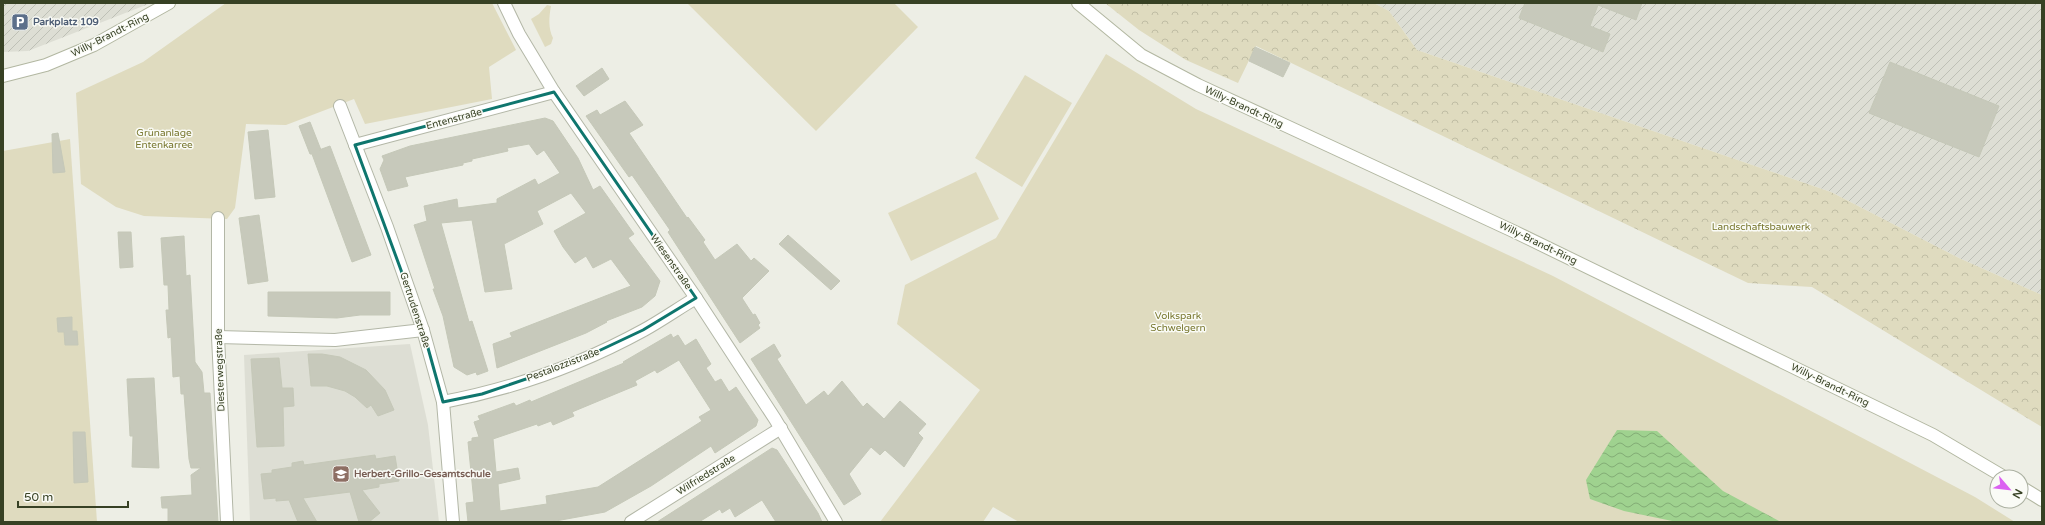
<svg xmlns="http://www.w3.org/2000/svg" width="2045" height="525" font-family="'Varela Round',sans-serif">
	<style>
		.built { fill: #ddded4 }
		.industrial { fill: url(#industrial-furrows) }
		.forest { fill: url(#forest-crowns) }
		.green { fill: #dfdbbf }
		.water { fill: url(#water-waves) }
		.building { fill: #c7c9bb; stroke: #c5c8b8; fill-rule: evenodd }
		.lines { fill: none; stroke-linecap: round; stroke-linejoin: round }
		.minor-casing { stroke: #b3b7a7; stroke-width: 14 }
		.secondary-casing { stroke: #b2b7a1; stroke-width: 14 }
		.minor { stroke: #fff; stroke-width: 12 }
		.secondary { stroke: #fff; stroke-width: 12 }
		.marked { fill: none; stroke: #0f766e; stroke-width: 3; stroke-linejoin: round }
		.labels { text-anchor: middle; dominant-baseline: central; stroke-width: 3; stroke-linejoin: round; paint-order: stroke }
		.service-label { font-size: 10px; font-weight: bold; fill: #4e5e75; stroke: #fafbf6; text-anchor: start }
		.street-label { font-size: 10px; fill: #374124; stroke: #fafbf6 }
		.park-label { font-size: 10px; fill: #78772e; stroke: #fafbf6 }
		.education-label { font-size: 10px; font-weight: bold; fill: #785e54; stroke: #fafbf6; text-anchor: start }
	</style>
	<defs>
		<pattern id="industrial-furrows" width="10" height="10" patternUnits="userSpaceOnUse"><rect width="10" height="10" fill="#ddded4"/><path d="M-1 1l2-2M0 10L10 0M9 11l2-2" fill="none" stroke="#bec0b6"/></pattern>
		<pattern id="forest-crowns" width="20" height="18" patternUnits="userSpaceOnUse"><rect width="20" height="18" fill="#dfdbbf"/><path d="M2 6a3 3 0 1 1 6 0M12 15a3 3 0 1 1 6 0" fill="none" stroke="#c0bda4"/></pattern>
		<pattern id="water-waves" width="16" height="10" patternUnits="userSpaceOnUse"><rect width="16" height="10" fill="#9fd28f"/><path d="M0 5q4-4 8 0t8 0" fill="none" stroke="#82ac75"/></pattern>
	</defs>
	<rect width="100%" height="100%" fill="#edeee5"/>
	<polygon class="built" points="410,344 428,425 439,522 250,522 244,355"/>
	<g class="industrial">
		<polygon points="3,3 151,3 28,51 3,52"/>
		<polygon points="1374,3 2042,3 2042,295 1959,258 1831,192 1417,50 1389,11"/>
	</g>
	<polygon class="forest" points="1105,3 1374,3 1389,11 1417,50 1831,192 1959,258 2042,295 2042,427 1812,287 1748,283 1256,46 1238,83 1186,60 1139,30"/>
	<g class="green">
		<polygon points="226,3 492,3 516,50 489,67 492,99 365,124 354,99 286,125 246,124 235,208 227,219 144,216 116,207 81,184 76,93 143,62"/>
		<polygon points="687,3 894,3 918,27 816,131"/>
		<path d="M547,5L551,6C549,17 548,28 553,38L551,44L545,47L531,19L539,14Z"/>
		<polygon points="1106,54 1196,109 1553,276 1975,497 2015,522 1019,522 993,507 983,522 880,522 980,390 897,324 905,285 996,238"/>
		<polygon points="1025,75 1072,103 1022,187 975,158"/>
		<polygon points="70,139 97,522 3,522 3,151"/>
		<polygon points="976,172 999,219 911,261 888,213"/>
	</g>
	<polygon class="water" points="1617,430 1657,431 1723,491 1781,522 1677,522 1624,511 1590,499 1586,480"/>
	<g class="building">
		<polygon points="1525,3 1642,3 1636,20 1598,5 1590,26 1610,34 1603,52 1519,18"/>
		<polygon points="1255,47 1290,63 1283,77 1249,61"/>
		<polygon points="1890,62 1999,106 1979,157 1869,113"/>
		<polygon points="602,68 609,79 584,96 576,86"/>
		<polygon points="625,101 643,125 629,133 687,218 688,217 705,240 703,242 715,260 737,244 751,261 754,258 769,271 742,298 753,315 755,314 760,323 758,325 760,328 740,343 668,232 670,230 632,175 629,177 586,116 597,110 600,115"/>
		<polygon points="545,118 553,121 578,158 593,190 600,186 634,234 628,238 660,281 655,296 642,307 606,321 607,322 586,333 497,368 493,344 512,337 510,333 631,286 611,259 593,268 586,256 575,263 563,247 554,231 586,213 571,193 537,211 543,224 504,244 512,289 485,292 472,220 441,223 469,322 472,321 488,371 477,375 476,372 467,375 454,367 443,316 433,289 435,289 414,225 427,221 424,206 457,199 458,208 497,203 497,199 535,179 538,185 560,173 544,150 537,155 529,144 507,148 508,151 472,159 472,161 463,163 463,165 405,177 408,186 388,191 380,169 384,160 382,156 410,146"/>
		<polygon points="310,122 321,150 319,150 330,146 371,255 352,262 312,154 310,154 299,126"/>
		<polygon points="268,130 275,197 255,199 248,132"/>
		<polygon points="58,133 65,172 53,173 52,134"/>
		<polygon points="259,215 268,281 248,284 239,218"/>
		<polygon points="118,232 131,232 133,267 120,268"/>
		<polygon points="788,235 840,281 831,290 779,244"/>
		<polygon points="184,236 186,276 190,275 195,362 202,372 204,393 210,393 218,522 168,522 168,508 162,508 161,497 192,495 191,475 201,468 191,468 189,459 184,394 181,394 180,376 173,377 171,337 168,338 166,310 169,310 168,285 164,285 161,238"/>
		<polygon points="268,292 390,292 390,315 360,315 337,318 268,316"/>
		<polygon points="72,317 72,331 77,331 78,345 65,345 64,332 58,332 57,318"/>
		<path d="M671,334L673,338L678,335L685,346L696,339L711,364L706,368L715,382L721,379L729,392L736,387L758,420L756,426L715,453L711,446L651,486L605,512L550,522H468L466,503L474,502L468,442L472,441V438L479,437L474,422L480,420L478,416L514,403L516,406L530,400L531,402L624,363L623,362ZM679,360L711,410L699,417L702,421L598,487L546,496L547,504L500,511L498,484L520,479L518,468L496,472L493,439L537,424L538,426L551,421L553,425L574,416L572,412L637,385L635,381L655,370L657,373Z"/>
		<polygon points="774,344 781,356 777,359 806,405 824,391 828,396 842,381 863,407 867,403 884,419 900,401 926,424 918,433 923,438 904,467 885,450 880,455 871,447 849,474 861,494 844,505 751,359"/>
		<polygon points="308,354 322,354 340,357 366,370 385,390 394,410 378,416 371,405 367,408 355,397 345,391 327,386 311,386"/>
		<polygon points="279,358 282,388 293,388 294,406 283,407 284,446 257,447 251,359"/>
		<polygon points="154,378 159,468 132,467 133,436 130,436 127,379"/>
		<polygon points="73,432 85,432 88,482 74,483"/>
		<polygon points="772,448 777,450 818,513 822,522 776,522 762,500 735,517 730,508 722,513 720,509 699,522 657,522"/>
		<polygon points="375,455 376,459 395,456 399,481 379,484 379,487 362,490 380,513 369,522 359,522 350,492 303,498 317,522 298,522 289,500 276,501 276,498 264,499 261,474 272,473 272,470 292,467 292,463 303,461 304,465"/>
	</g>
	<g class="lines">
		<defs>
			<g id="minor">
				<polyline points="504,3 519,34 554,92 696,298 775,419 836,522"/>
				<polyline points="340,106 387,227 423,330 443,402 453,522"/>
				<polyline points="355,145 554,92"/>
				<polyline points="218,218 218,337 227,522"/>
				<polyline points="218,337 335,340 423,330"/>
				<path d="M443,402C512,389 582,364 644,330C662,320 679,308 696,298"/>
				<polyline points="631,522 781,428"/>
			</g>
			<g id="secondary">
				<polyline points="1078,3 1141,55 1198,85 1513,231 1933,435 2004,477"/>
				<polyline points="3,76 46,65 94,45 169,3"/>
				<polyline points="2021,487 2042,500"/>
			</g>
		</defs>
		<use href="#minor" class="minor-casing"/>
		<use href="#secondary" class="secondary-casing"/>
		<use href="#minor" class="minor"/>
		<use href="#secondary" class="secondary"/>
	</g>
	<path class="marked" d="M554,92L696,298L643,330L573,363L482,394L443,402L423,330L355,145Z"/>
	<defs>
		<symbol id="parking-square" viewBox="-11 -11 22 22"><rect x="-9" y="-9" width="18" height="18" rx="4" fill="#5c6f8a" stroke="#fafbf6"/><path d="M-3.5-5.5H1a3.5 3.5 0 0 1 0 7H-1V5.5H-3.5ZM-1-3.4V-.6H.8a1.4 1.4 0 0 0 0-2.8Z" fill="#fff"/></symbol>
		<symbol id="school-square" viewBox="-11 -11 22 22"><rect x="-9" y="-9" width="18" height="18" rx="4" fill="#8d6e63" stroke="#fafbf6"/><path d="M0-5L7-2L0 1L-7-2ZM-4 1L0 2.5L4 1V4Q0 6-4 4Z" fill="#fff"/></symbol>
	</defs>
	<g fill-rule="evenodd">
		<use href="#parking-square" x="10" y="12" width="20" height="20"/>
		<use href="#school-square" x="331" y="464" width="20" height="20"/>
	</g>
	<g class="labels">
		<g class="service-label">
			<text x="33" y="22">Parkplatz 109</text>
		</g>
		<g class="street-label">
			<text transform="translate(110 35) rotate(-27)">Willy-Brandt-Ring</text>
			<text transform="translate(1244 107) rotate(25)">Willy-Brandt-Ring</text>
			<text transform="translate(454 119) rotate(-15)">Entenstraße</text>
			<text transform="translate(1538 243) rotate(26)">Willy-Brandt-Ring</text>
			<text transform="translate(671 262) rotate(55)">Wiesenstraße</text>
			<text transform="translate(415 310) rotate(72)">Gertrudenstraße</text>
			<text transform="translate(563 365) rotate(-21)">Pestalozzistraße</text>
			<text transform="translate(220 370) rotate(-92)">Diesterwegstraße</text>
			<text transform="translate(1830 385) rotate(26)">Willy-Brandt-Ring</text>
			<text transform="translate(706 475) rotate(-32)">Wilfriedstraße</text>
		</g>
		<g class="park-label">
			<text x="164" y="133">Grünanlage<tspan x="164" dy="12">Entenkarree</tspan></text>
			<text x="1761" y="227">Landschaftsbauwerk</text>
			<text x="1178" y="316">Volkspark<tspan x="1178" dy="12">Schwelgern</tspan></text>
		</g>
		<g class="education-label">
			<text x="354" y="474">Herbert-Grillo-Gesamtschule</text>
		</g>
	</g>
	<rect width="2045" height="525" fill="none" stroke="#374124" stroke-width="8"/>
	<g transform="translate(2009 489) rotate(118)"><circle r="19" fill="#fafbf6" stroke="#acb1a2"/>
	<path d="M0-3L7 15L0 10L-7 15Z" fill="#db61f1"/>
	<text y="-6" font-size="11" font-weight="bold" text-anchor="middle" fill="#374124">N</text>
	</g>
	<path d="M18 501v6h110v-6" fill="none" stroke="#374124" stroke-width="2"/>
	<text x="24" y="501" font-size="12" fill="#374124" stroke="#fafbf6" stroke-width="3" paint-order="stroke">50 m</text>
</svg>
